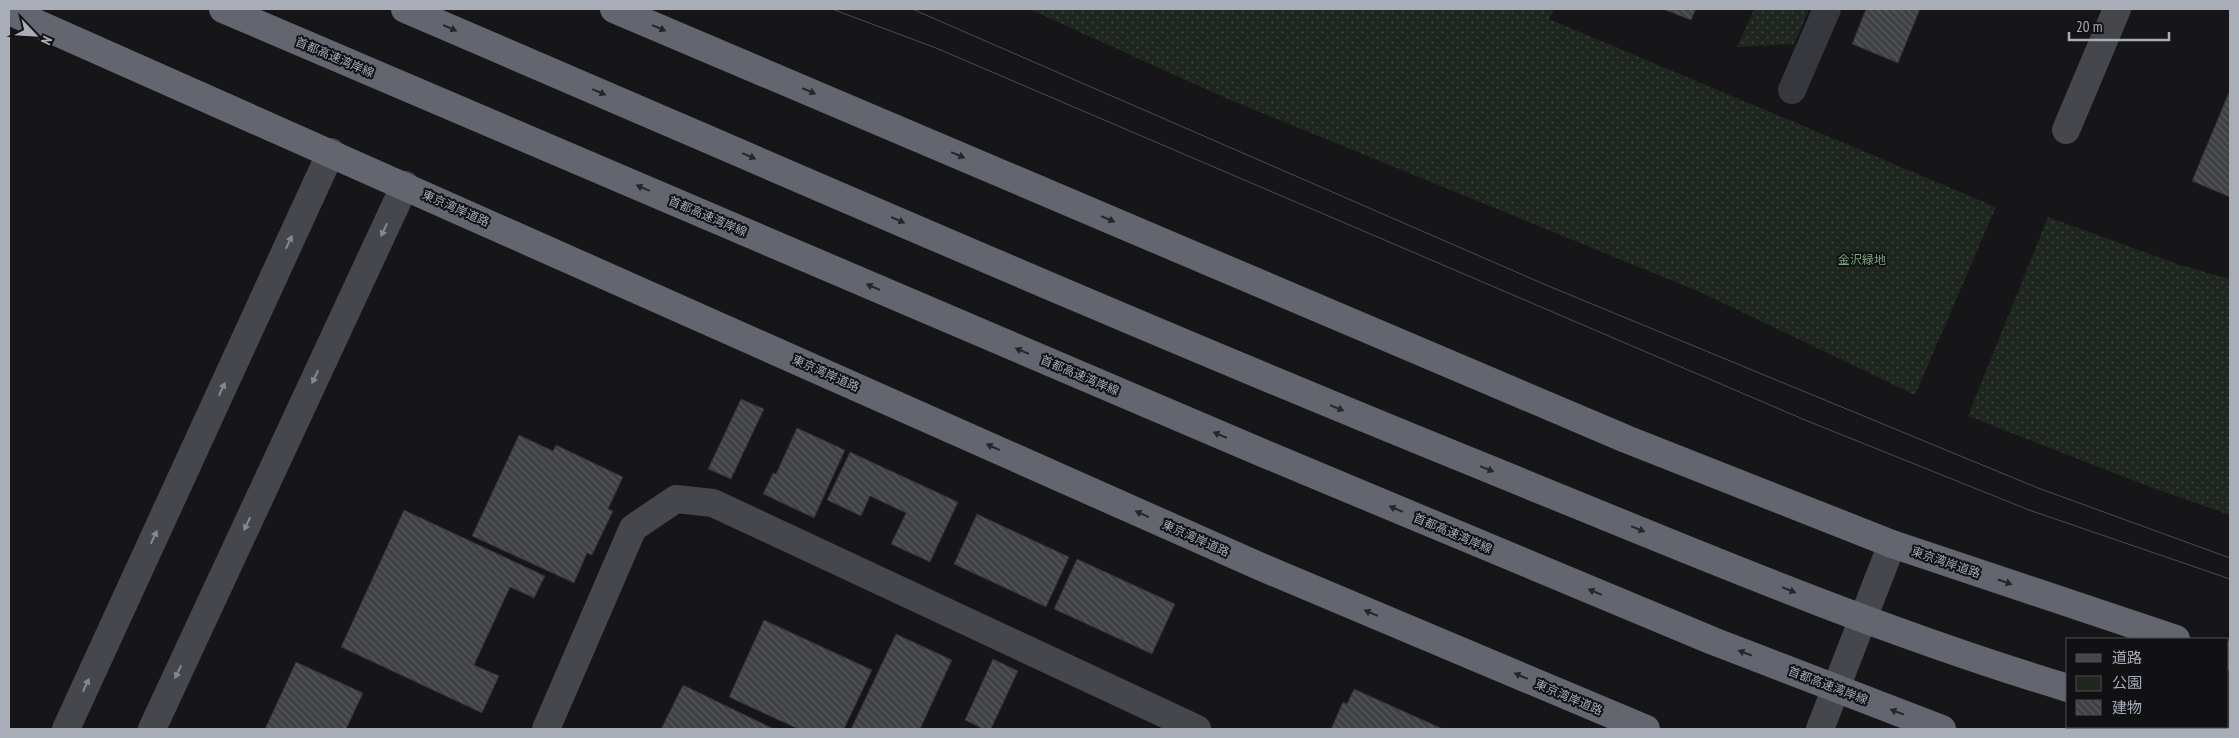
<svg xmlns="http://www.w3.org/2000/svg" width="2239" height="738" font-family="'PT Sans Narrow','Noto Sans JP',sans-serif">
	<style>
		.green { fill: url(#green-dots) }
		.building { fill: url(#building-back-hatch); stroke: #303034 }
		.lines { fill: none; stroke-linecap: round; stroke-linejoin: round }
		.street { stroke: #37383d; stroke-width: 28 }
		.secondary { stroke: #45474d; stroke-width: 28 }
		.highway { stroke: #63666e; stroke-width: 28 }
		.tram { stroke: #4a4c52; stroke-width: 1 }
		.oneway { fill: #26262a }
		.oneway2 { fill: #858993 }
		.labels { text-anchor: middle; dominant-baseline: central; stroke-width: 4; stroke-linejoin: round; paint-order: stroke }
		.street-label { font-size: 12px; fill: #a8adb8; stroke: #111113 }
		.park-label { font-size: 12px; fill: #7fa381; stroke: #111113 }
	</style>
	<defs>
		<pattern id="green-dots" width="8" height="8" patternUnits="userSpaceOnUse" patternTransform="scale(1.25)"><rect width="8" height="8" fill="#1e261f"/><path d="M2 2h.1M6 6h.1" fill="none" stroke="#3c433d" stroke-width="1.8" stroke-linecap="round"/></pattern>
		<pattern id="building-back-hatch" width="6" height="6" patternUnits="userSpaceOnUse" patternTransform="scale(1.25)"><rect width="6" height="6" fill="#404145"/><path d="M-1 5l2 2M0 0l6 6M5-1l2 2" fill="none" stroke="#595a5e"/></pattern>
	</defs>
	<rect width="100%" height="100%" fill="#161618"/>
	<g class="green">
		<polygon points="1029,9 1554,9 1549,19 1996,207 1915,395 1700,292 1223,97"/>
		<polygon points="1754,9 1809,9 1794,44 1737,47"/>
		<polygon points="2048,217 2180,265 2230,279 2230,515 2153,488 1968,416"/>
	</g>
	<g class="building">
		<polygon points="1663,9 1696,9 1691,20"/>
		<polygon points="1866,9 1920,9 1898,63 1852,44"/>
		<polygon points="2230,90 2230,197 2192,181"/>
		<polygon points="741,399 764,409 731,479 708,469"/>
		<polygon points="797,428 845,450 814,518 763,494 773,473 776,474"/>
		<polygon points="519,435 553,451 556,445 623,477 608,509 613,511 592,555 587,553 574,583 472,536"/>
		<polygon points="850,452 958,502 930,562 891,544 906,513 870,496 861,516 827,500"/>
		<polygon points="404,510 545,576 534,598 510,587 474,665 499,676 482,713 341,647"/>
		<polygon points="977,514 1069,557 1046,607 954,564"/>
		<polygon points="1077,559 1175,604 1152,654 1054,609"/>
		<polygon points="764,620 872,670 844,729 798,729 729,697"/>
		<polygon points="896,634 952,660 920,729 851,729"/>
		<polygon points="993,659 1018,671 991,729 983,729 965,720"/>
		<polygon points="296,662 363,693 346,729 265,729"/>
		<polygon points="683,685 774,729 661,729"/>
		<polygon points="1354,689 1443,729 1331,729 1343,702 1347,704"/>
	</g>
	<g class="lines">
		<polyline class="street" points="1792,90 1827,9"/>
		<g class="secondary">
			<polyline points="2066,130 2117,9"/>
			<polyline points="66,729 331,152"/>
			<polyline points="152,729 405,185"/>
			<polyline points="546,729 633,528 676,499 713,503 1197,729"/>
			<polyline points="1820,729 1892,544"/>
		</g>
		<g class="highway">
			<polyline points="223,9 1265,454 1713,641 1942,729"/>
			<path d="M405,9C767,164 1128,323 1494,471C1683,548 1872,629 2068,688"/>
			<polyline points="614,9 1626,439 1892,544 2176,639"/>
			<polyline points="9,11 1259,566 1646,729"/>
			<polyline points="2228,655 2230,656"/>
			<polyline points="2199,727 2208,729"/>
		</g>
		<g class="tram">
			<polyline points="832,9 936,48 1805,420 2029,510 2230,579"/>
			<polyline points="912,9 1546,285 2038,488 2230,558"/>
		</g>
	</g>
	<defs><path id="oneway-solid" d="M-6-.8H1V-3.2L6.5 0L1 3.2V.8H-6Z" transform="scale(1.25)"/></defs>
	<g class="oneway">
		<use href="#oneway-solid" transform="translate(450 28) rotate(23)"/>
		<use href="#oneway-solid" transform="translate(659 28) rotate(23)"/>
		<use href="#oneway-solid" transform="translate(809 91) rotate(23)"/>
		<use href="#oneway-solid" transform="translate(599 92) rotate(23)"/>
		<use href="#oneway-solid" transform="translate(958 155) rotate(23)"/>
		<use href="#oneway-solid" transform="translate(749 156) rotate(23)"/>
		<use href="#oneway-solid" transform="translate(643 188) rotate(-157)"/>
		<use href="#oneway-solid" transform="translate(1108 219) rotate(23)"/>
		<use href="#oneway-solid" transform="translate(898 220) rotate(23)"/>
		<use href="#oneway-solid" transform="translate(873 287) rotate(-157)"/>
		<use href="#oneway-solid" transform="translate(1022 351) rotate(-157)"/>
		<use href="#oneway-solid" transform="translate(1337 408) rotate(22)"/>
		<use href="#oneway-solid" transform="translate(1220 435) rotate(-157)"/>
		<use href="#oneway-solid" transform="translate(993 447) rotate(-156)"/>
		<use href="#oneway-solid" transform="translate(1487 469) rotate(22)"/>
		<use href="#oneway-solid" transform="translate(1396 509) rotate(-157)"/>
		<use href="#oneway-solid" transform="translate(1142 514) rotate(-156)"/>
		<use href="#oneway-solid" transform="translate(1638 529) rotate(22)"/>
		<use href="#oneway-solid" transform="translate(2005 582) rotate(19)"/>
		<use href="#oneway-solid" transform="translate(1789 590) rotate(22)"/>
		<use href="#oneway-solid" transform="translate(1595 592) rotate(-157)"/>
		<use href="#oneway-solid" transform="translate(1371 613) rotate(-157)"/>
		<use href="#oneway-solid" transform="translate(1745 653) rotate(-159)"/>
		<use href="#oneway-solid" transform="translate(1521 676) rotate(-157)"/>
		<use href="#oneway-solid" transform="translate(1897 712) rotate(-159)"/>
	</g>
	<g class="oneway2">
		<use href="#oneway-solid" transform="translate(384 230) rotate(115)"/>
		<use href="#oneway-solid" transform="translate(289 242) rotate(-65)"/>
		<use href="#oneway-solid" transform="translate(315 377) rotate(115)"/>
		<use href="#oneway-solid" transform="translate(222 389) rotate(-65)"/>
		<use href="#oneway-solid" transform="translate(247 524) rotate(115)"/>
		<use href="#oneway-solid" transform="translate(154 537) rotate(-65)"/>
		<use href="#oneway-solid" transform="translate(178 672) rotate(115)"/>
		<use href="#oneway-solid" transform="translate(86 685) rotate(-65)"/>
	</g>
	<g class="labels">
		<g class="street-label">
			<text transform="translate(335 57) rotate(23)">首都高速湾岸線</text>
			<text transform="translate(456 208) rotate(24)">東京湾岸道路</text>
			<text transform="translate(708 216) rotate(23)">首都高速湾岸線</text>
			<text transform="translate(826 373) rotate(24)">東京湾岸道路</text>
			<text transform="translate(1080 375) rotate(23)">首都高速湾岸線</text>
			<text transform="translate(1453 533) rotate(23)">首都高速湾岸線</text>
			<text transform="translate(1196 538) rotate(24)">東京湾岸道路</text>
			<text transform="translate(1946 562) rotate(19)">東京湾岸道路</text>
			<text transform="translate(1828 685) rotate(21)">首都高速湾岸線</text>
			<text transform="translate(1569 697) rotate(23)">東京湾岸道路</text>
		</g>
		<g class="park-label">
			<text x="1862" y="259">金沢緑地</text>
		</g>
	</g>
	<rect width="2239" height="738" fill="none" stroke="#a8adb8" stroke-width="20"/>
	<rect x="2066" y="638" width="162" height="90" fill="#111113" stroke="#4d4f55"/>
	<rect x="2076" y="654" width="25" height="8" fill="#45474d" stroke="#4d4f55"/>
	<text x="2112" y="663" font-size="15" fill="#a8adb8">道路</text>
	<rect x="2076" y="676" width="25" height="15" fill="#1e261f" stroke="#4d4f55"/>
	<text x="2112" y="688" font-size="15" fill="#a8adb8">公園</text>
	<rect x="2076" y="700" width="25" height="15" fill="url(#building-back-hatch)" stroke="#4d4f55"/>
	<text x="2112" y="713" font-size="15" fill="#a8adb8">建物</text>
	<g transform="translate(35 35) rotate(115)" stroke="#111113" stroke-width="4" paint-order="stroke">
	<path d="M0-4L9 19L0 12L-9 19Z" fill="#a8adb8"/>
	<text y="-8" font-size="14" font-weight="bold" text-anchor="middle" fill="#a8adb8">N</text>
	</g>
	<path d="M2069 32v8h100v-8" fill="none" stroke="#a8adb8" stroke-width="2.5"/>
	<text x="2076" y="32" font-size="15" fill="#a8adb8" stroke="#111113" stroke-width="4" paint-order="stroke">20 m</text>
</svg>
